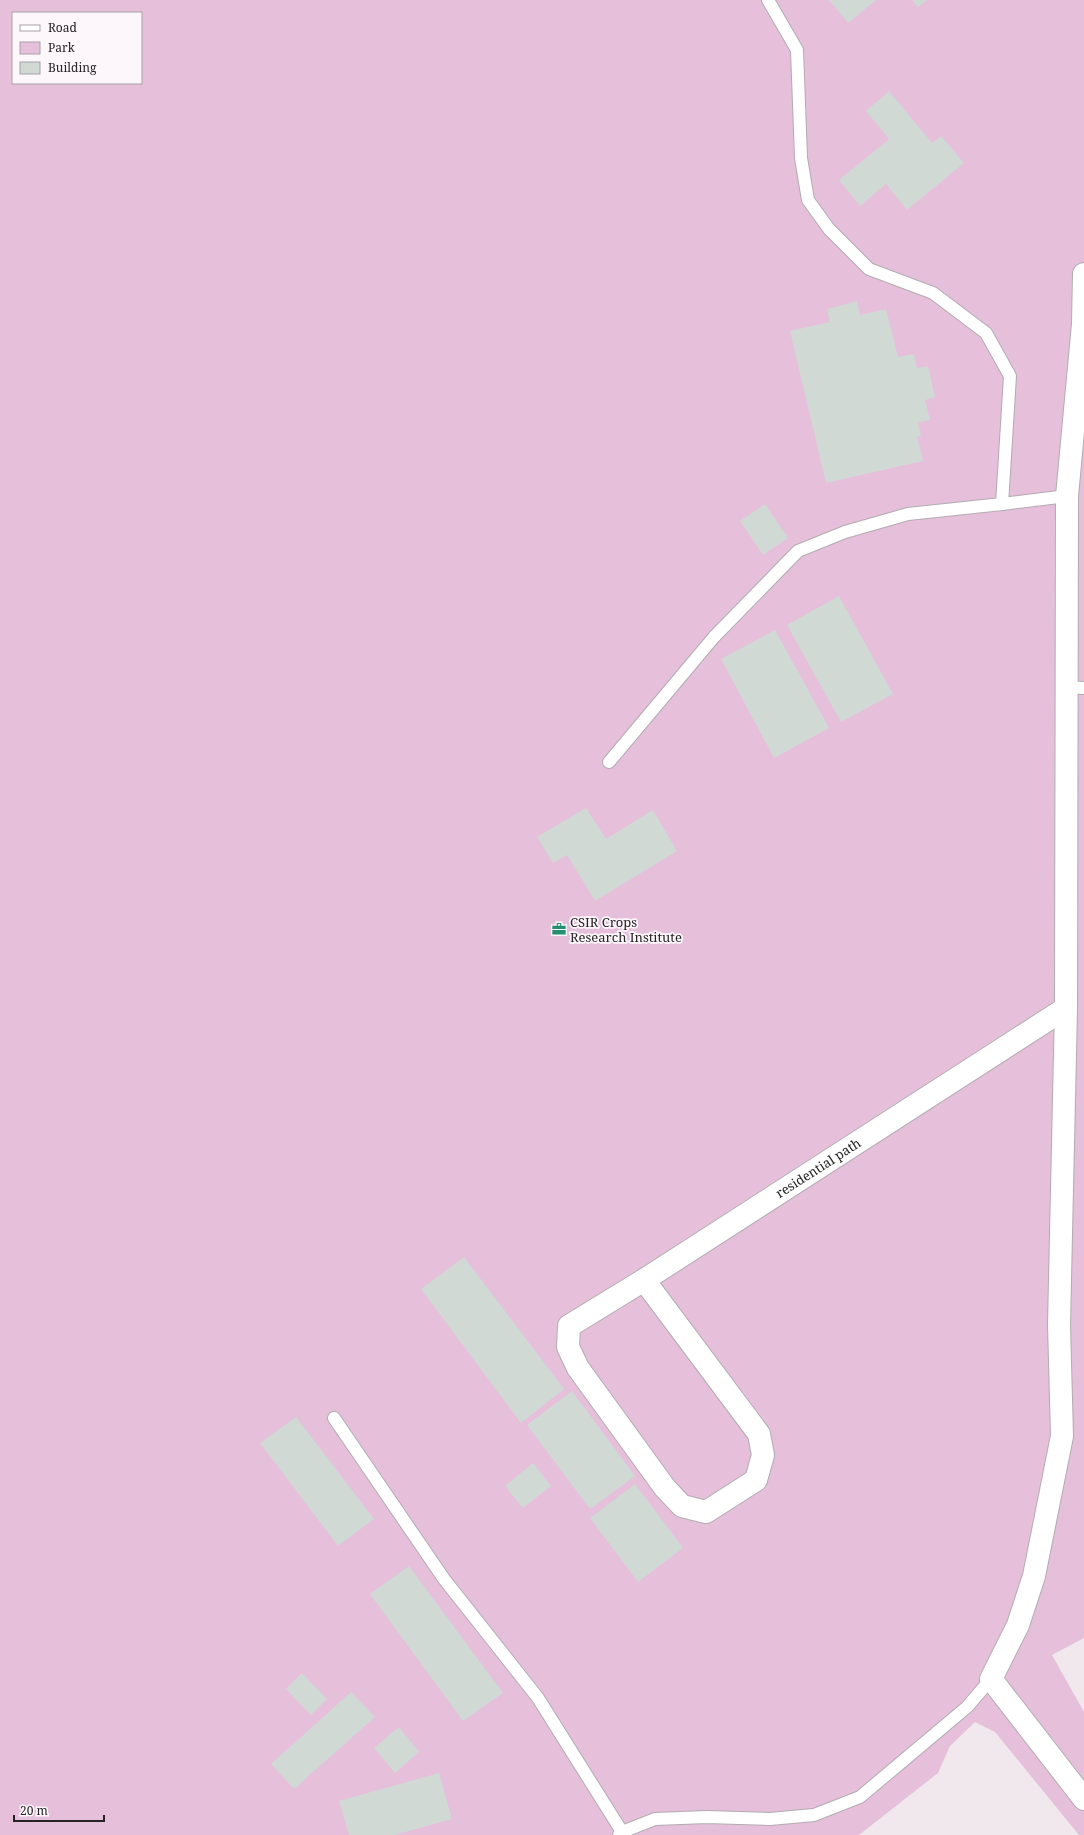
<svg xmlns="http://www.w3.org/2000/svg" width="1084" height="1835" font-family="'Noto Serif',serif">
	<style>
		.green { fill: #e6bfdb; fill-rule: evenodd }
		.building { fill: #d1d9d5 }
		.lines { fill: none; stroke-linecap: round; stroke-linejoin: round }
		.service-casing { stroke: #b2acb0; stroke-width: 14 }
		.minor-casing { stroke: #b2acb0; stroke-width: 24 }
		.service { stroke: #fff; stroke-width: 12 }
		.minor { stroke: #fff; stroke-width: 22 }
		.labels { text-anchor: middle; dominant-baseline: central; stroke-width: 3.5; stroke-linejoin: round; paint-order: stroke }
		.poi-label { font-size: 13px; fill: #252324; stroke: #fdf6fb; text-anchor: start }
		.street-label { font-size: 13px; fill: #252324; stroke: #fdf6fb }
	</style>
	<rect width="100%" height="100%" fill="#f0e8ed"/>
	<path class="green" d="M0,0H1084V1638L1052,1655L1084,1712V1835H1079L995,1732L975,1722L950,1746L938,1773L859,1835H0ZM13,13H141V83H13Z"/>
	<g class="building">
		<polygon points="829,0 876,0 848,23"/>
		<polygon points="912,0 927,0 918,7"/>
		<polygon points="889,91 932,143 941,136 964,163 907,210 886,184 860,206 839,180 889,139 866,111"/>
		<polygon points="857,301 860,315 886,309 898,357 914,354 917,368 928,366 935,397 925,400 930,420 918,423 921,436 917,437 923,461 826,483 790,331 830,322 827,309"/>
		<polygon points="765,504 788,538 763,555 740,521"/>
		<polygon points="839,596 893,694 841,722 787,625"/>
		<polygon points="775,630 829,728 774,758 721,659"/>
		<polygon points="586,808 606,839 653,810 677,851 595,901 567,855 553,863 537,837"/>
		<polygon points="464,1257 564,1389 521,1423 421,1289"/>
		<polygon points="572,1391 635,1476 590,1509 527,1425"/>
		<polygon points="296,1417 374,1519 338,1546 260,1443"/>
		<polygon points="533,1463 551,1486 523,1508 505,1486"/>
		<polygon points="635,1484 683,1548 638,1582 590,1518"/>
		<polygon points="409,1566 503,1693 463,1721 370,1594"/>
		<polygon points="302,1673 327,1699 311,1715 286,1689"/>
		<polygon points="351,1692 375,1717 294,1789 271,1764"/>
		<polygon points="399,1727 419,1752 395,1773 374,1748"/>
		<polygon points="439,1773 452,1819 394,1835 349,1835 339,1801"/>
	</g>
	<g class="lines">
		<defs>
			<g id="service">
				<polyline points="768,0 797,50 801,158 808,200 829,229 869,269 933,293 986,333 1010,376 1002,504 1067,496"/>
				<polyline points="1067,687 1084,688"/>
				<polyline points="609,762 714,637 798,551 845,532 908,514 1002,504"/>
				<polyline points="334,1418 444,1579 538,1698 624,1835"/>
				<polyline points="619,1835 622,1832 655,1819 707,1817 770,1819 814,1815 860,1797 967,1707 991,1679"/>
			</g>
			<g id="minor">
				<polyline points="1084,274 1083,324 1067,496 1066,1008 1059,1325 1062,1436 1034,1576 1018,1625 991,1679 1084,1799"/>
				<path id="s1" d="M644,1280L759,1434L763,1455L756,1480L706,1512L682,1506L665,1488L578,1368L568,1347L569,1326L644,1280L1066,1008"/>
			</g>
		</defs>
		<use href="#service" class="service-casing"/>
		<use href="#minor" class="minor-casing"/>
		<use href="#service" class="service"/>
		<use href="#minor" class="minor"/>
	</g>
	<defs>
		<symbol id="office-bare" viewBox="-9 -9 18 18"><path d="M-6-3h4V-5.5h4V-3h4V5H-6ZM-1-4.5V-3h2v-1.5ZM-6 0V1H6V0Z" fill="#219171" stroke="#fdf6fb" stroke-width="2.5" paint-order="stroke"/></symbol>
	</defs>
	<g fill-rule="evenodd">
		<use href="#office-bare" x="549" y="919" width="20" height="20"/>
	</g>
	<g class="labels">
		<g class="poi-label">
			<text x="570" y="922">CSIR Crops<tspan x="570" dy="15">Research Institute</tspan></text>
		</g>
		<g class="street-label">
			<text stroke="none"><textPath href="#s1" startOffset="836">residential path</textPath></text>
		</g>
	</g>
	<rect x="12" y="12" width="130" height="72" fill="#fdf6fb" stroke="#a7a2a5"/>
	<rect x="20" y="25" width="20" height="6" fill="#ffffff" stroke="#a7a2a5"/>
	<text x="48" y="32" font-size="12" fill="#252324">Road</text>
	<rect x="20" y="42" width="20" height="12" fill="#e6bfdb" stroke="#a7a2a5"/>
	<text x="48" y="52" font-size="12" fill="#252324">Park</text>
	<rect x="20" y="62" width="20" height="12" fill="#d1d9d5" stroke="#a7a2a5"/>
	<text x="48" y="72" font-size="12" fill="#252324">Building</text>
	<path d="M14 1815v6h90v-6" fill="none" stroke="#252324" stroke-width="2"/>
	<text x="20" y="1815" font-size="12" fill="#252324" stroke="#fdf6fb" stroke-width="3" paint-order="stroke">20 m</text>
</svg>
